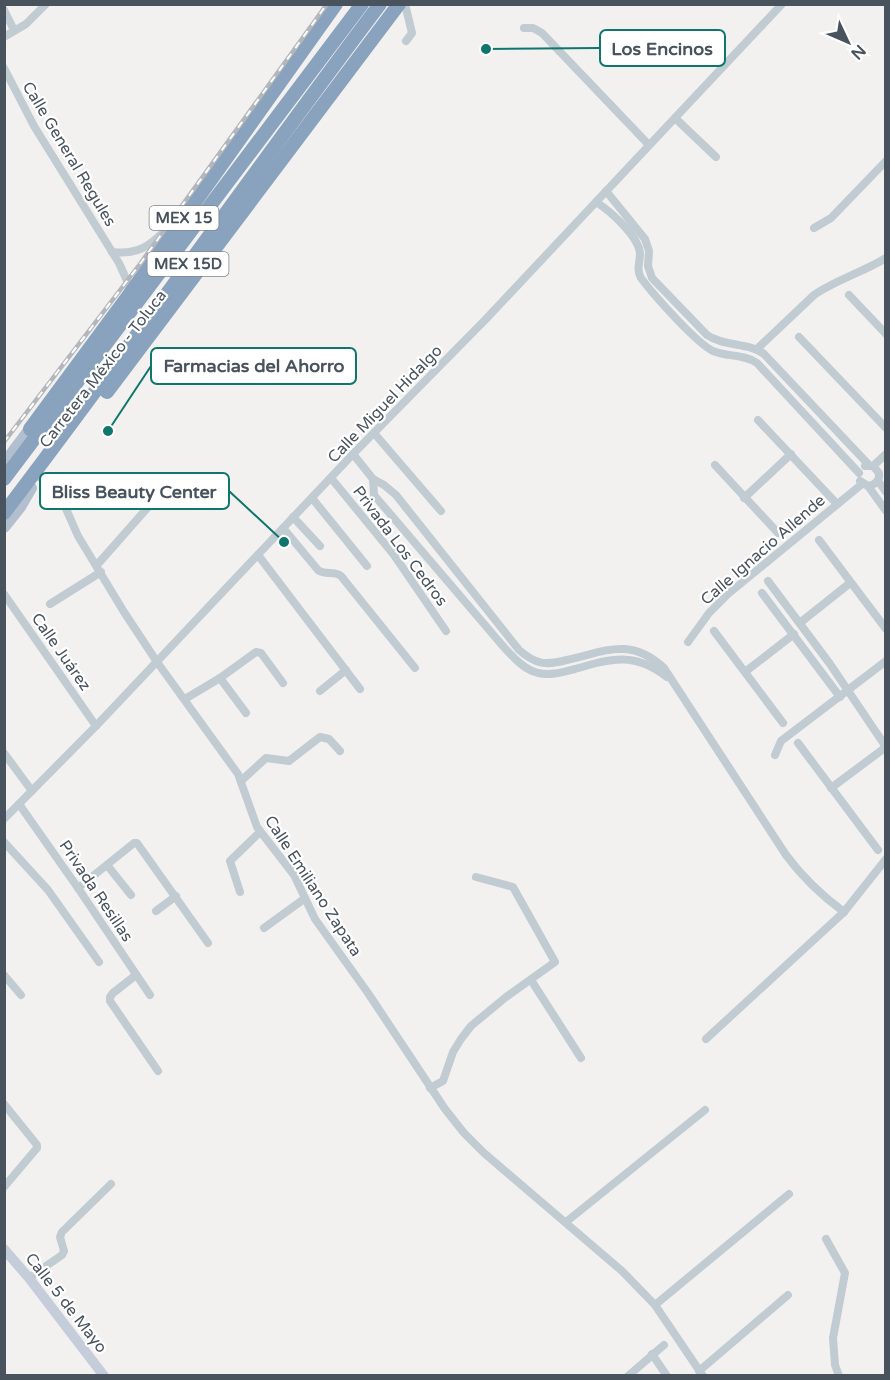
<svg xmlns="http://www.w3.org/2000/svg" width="890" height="1380" font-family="'Varela Round',sans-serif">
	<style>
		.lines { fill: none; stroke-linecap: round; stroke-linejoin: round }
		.street { stroke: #c1cbd2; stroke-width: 8 }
		.secondary { stroke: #c4cdd9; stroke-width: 10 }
		.primary { stroke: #b1bfcf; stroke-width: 12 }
		.highway { stroke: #89a2be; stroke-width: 14 }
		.rail-casing { stroke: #b3b6bb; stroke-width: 4.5 }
		.rail { stroke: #fff; stroke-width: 2; stroke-dasharray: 7; stroke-linecap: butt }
		.labels { text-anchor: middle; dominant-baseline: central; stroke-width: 4.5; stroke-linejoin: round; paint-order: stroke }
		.shield { fill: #fff; stroke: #7f878e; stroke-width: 1.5 }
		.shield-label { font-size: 15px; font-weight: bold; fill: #48535e }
		.street-label { font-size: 16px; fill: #48535e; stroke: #fff }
		.leader { fill: none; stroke: #0f766e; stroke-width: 2 }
		.callout-dot { fill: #0f766e; stroke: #fff; stroke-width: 2 }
		.callout { fill: #fff; stroke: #0f766e; stroke-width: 2 }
		.callout-label { font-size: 18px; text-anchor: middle; font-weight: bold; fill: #48535e }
	</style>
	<rect width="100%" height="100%" fill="#f3f1f0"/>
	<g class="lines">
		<g class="street">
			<polyline points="405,4 412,33 406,41"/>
			<polyline points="4,10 14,30"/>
			<polyline points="524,28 533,28 542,33 649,145"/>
			<polyline points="4,37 26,24 46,4"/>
			<polyline points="4,68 34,126 119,263 128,283 129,295"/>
			<polyline points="675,118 716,157"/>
			<path d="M606,191L645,239L649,251L648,266L652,278L707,335C725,347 748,342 764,354L869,465"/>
			<path d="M596,202C610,211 639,236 640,254C640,263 636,269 641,278C652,293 696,343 713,351C727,357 744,354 757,363L859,473"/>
			<polyline points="814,228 831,218 886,161"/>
			<path d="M112,252C145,256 154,240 177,219"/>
			<polyline points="849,295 886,334"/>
			<polyline points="799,337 886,428"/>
			<path d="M757,349L814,295C836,280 863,272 886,258"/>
			<polyline points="758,420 837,504"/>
			<polyline points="374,433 441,511"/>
			<path d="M353,454L373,479L384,485L396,495L519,650C525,655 531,660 539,662C548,665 558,662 567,660C607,651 630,637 664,668L786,855C803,878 821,895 844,912"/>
			<polyline points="715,465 778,533"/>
			<path d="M865,466H873L879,473C880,481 875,485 868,486"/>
			<polyline points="873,466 886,454"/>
			<polyline points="39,477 51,482 56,486 78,536 124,612 157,662 238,774 257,827 294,875 315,919 368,993 445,1109 464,1133 484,1153 622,1271 655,1305 703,1376"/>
			<polyline points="331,478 394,555 446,631"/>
			<path d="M373,479L374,495L502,645C512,656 523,669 538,673C551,676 563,672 575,669C612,658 635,652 667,677"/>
			<polyline points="860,481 868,486 886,511"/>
			<polyline points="878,481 886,492"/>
			<polyline points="312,498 367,566"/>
			<polyline points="744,498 791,454"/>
			<polyline points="293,517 320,546"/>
			<path d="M283,528L318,570C326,576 334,570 341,576L415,668"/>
			<polyline points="819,540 886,629"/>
			<polyline points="258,555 360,689"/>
			<polyline points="97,565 164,489"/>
			<polyline points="768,581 830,664 886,747"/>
			<polyline points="762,593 840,697"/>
			<polyline points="4,594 96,726"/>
			<polyline points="50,604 101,572"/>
			<polyline points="801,622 850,583"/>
			<polyline points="714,631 783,723"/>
			<polyline points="688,642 709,613 728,594 862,484"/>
			<polyline points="745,672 794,634"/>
			<polyline points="220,678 246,713"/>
			<polyline points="320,691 346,670"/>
			<polyline points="185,699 220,678 256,652 261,653 283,683"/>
			<polyline points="798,743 878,850"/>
			<polyline points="4,753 32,791"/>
			<polyline points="775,755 781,741 886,661"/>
			<polyline points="241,781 266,758 289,761 320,737 329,739 340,751"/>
			<polyline points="831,788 886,747"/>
			<polyline points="19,804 78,888 150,995"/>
			<polyline points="4,819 96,726 353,454 486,319 782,4"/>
			<polyline points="4,842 48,890 99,962"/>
			<polyline points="107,865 131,895"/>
			<polyline points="78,888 134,843 137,843 208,943"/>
			<polyline points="240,892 230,861 260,832"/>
			<polyline points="156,911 176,896"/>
			<polyline points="264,928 304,899"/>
			<polyline points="4,975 21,995"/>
			<polyline points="136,975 113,993 110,997 110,1001 158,1071"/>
			<polyline points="531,980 581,1058"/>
			<polyline points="706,1039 844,912 886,859"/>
			<polyline points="430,1088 443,1081 453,1052 461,1039 471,1026 506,997 555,962 513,887 476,877"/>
			<polyline points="4,1104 37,1145 37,1148 4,1187"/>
			<polyline points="566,1222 705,1110"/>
			<polyline points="826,1239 845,1273 833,1338 835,1365 839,1376"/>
			<polyline points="29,1278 62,1255 64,1251 60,1237 62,1232 111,1184"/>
			<polyline points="655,1305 789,1194"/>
			<polyline points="652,1354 667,1376"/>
			<polyline points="699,1371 788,1295"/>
			<polyline points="628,1376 664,1345"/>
		</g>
		<polyline class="secondary" points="4,1249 29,1278 104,1376"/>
		<g class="primary">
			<polyline points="4,464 30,429"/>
			<polyline points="4,527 20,507 31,488"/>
		</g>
		<g class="highway">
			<polyline points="107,392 399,4"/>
			<polyline points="30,429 129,295 336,4"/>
			<polyline points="4,479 362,4"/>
			<path d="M4,513C132,345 253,173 380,4"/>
		</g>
		<defs>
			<polyline id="rail" points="4,442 140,264 327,4"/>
		</defs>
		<use href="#rail" class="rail-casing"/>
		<use href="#rail" class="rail"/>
	</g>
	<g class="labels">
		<g class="shield">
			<rect x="149.5" y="206" width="69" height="24" rx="4.5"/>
			<rect x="147.5" y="252" width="81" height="24" rx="4.5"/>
		</g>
		<g class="shield-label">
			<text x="184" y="218">MEX 15</text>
			<text x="188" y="264">MEX 15D</text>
		</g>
		<g class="street-label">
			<text transform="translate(69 154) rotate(59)">Calle General Regules</text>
			<text transform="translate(103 369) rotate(-52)">Carretera México - Toluca</text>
			<text transform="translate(385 404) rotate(-46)">Calle Miguel Hidalgo</text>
			<text transform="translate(400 546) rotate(53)">Privada Los Cedros</text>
			<text transform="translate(763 550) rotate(-41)">Calle Ignacio Allende</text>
			<text transform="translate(61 652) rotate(55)">Calle Juárez</text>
			<text transform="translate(313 886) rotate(57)">Calle Emiliano Zapata</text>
			<text transform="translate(96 891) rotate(56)">Privada Resillas</text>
			<text transform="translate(66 1303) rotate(52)">Calle 5 de Mayo</text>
		</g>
	</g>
	<path class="leader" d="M486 49L600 48M108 431L151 366M284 542L229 491"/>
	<g class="callout-dot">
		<circle cx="486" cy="49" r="6"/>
		<circle cx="108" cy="431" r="6"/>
		<circle cx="284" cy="542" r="6"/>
	</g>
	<g class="callout">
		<rect x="600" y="30" width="125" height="36" rx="6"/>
		<rect x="151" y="348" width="205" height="36" rx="6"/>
		<rect x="40" y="473" width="189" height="36" rx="6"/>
	</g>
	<g class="callout-label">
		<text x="662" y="55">Los Encinos</text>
		<text x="254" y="372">Farmacias del Ahorro</text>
		<text x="134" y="498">Bliss Beauty Center</text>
	</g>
	<rect width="890" height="1380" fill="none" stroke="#48535e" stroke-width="12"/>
	<g transform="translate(848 42) rotate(134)" stroke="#ffffff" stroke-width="4.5" paint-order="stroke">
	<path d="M0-4.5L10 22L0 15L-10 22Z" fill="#48535e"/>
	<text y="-9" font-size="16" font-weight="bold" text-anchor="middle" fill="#48535e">N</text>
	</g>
</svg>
